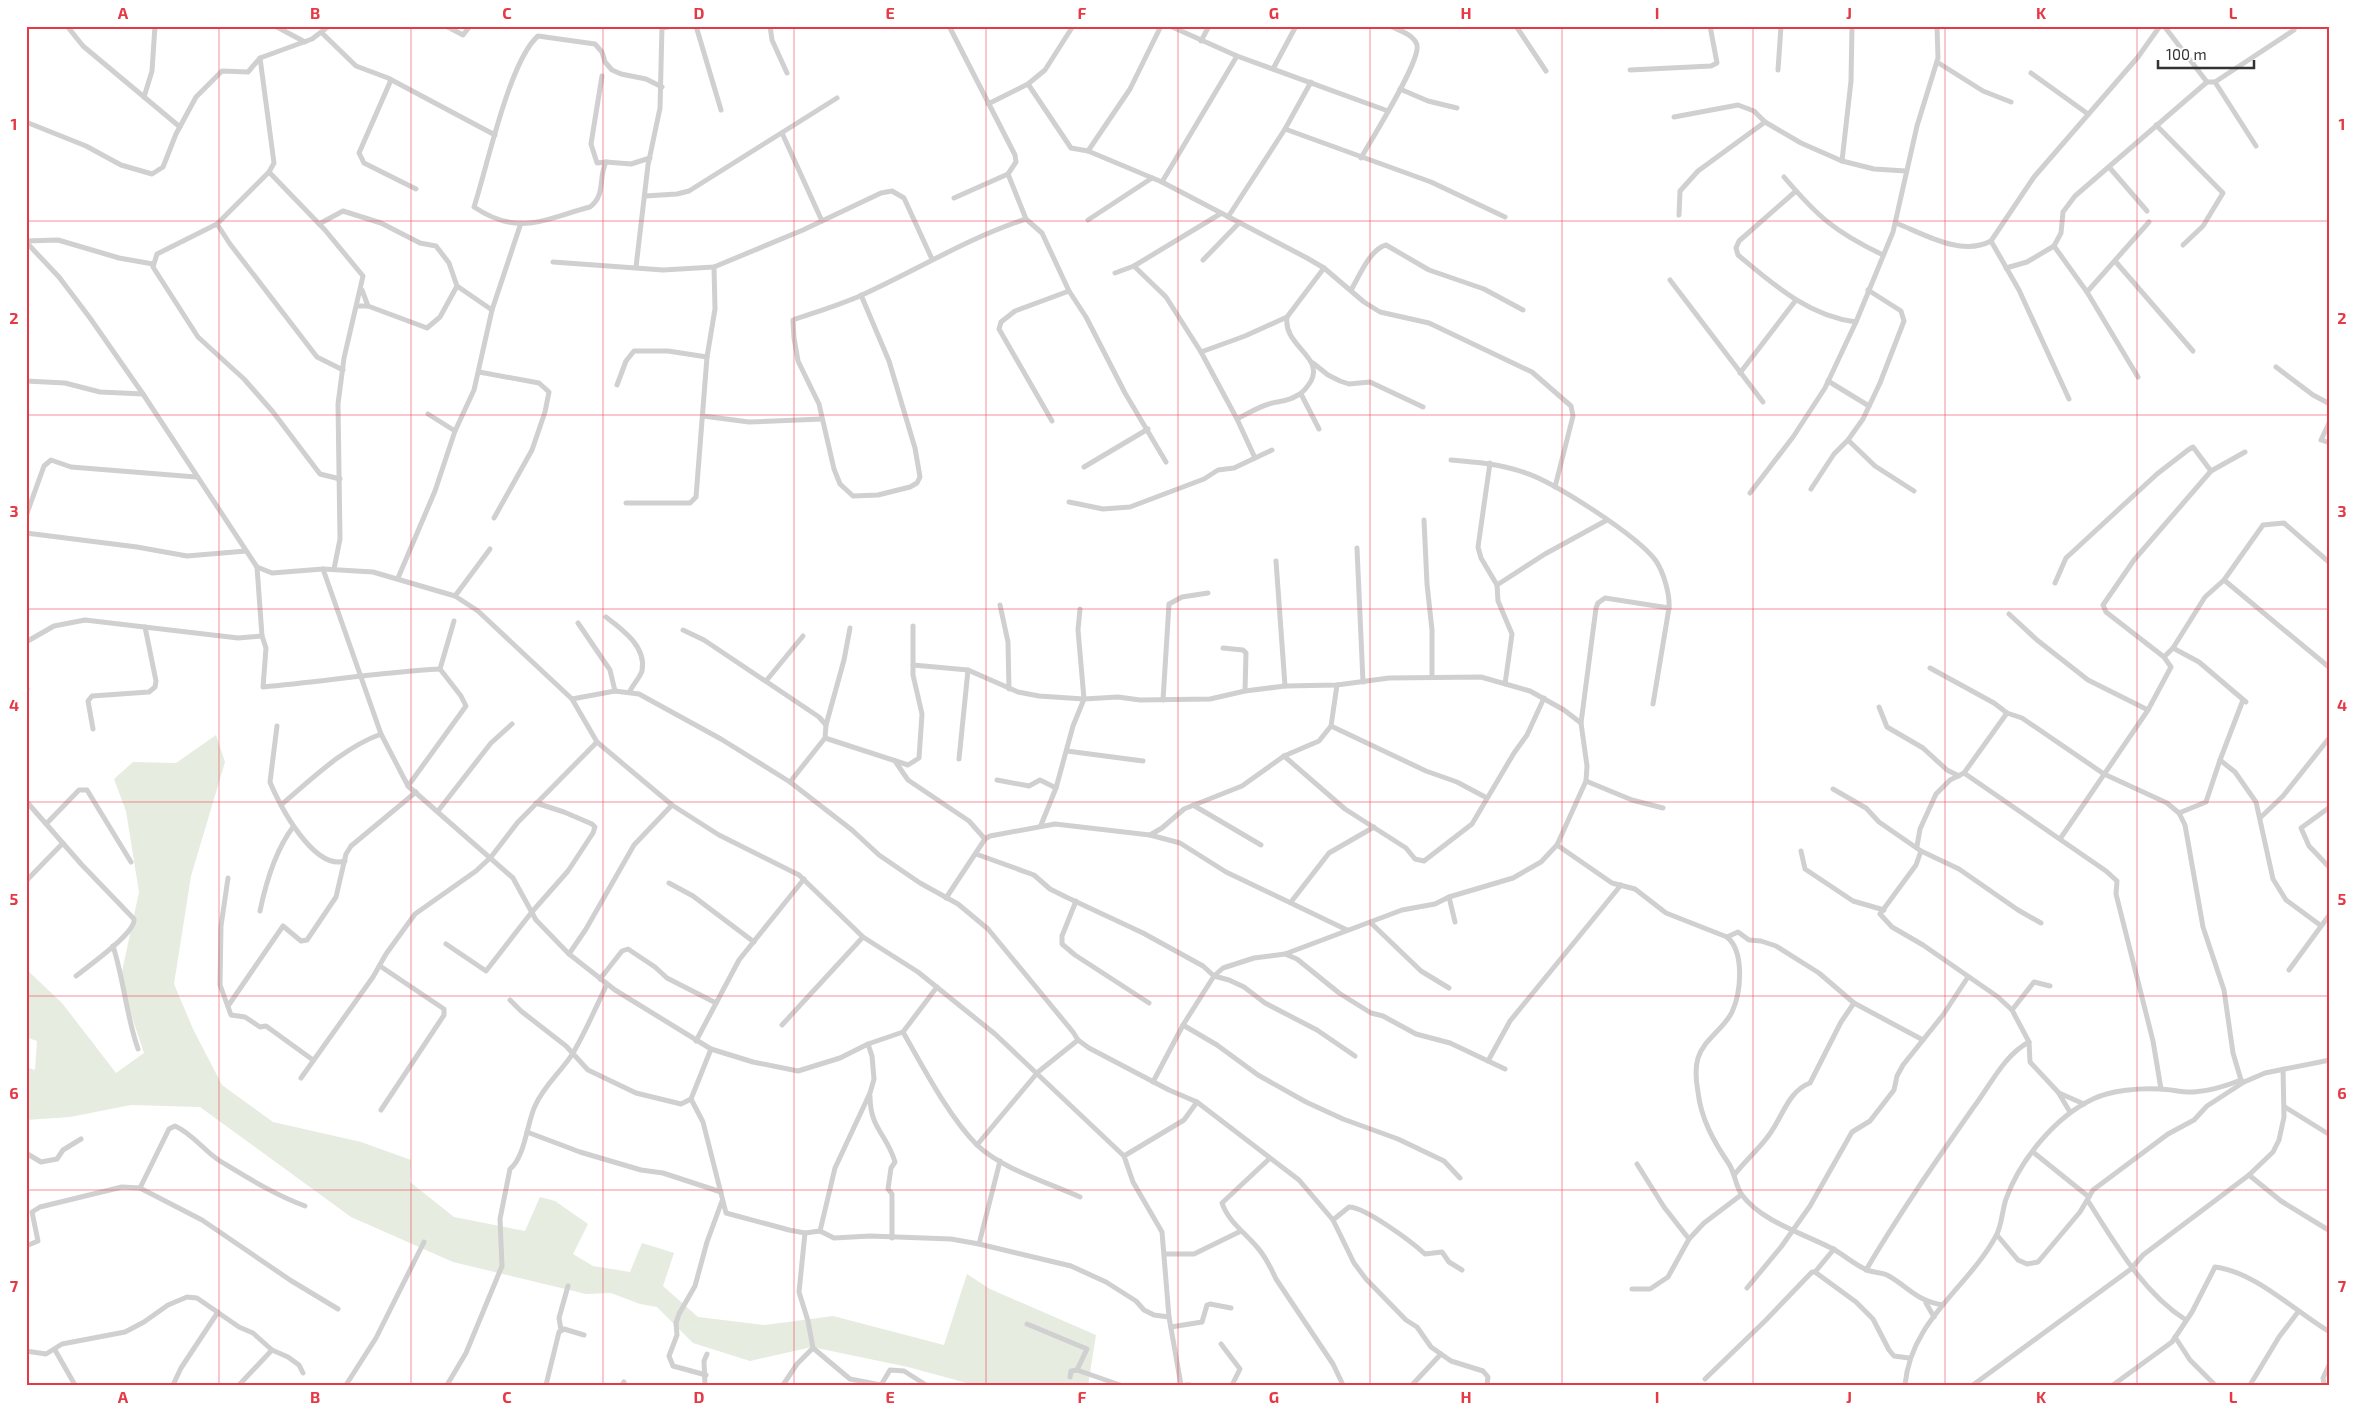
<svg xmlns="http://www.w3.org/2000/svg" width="2356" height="1411" font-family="'Exo 2',sans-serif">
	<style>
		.green { fill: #e6ecdf }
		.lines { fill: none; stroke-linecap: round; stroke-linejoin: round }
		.minor { stroke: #d0d0d0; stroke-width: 5 }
		.grid { fill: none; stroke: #e63946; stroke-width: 1; stroke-opacity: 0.55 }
		.neatline { fill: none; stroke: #e63946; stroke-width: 2 }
		.grid-label { font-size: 16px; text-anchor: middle; font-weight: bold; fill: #e63946 }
	</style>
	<rect width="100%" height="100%" fill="#fff"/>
	<polygon class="green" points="216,735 225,762 191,876 174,984 193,1029 222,1085 273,1122 361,1142 411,1160 410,1182 454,1217 525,1231 540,1197 555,1201 588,1224 573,1254 593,1266 630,1272 642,1243 674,1253 663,1286 698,1317 765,1325 833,1316 944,1345 967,1274 990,1289 1096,1335 1088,1385 974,1385 908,1367 812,1347 750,1361 693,1343 657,1307 640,1304 611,1293 586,1294 453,1262 351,1217 200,1107 131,1105 70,1117 26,1120 26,1067 35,1070 37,1041 26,1037 26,969 62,1003 116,1073 144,1053 120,981 139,892 126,811 114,779 133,762 176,763"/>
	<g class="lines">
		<g class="minor">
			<polyline points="67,26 83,46 180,127"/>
			<polyline points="275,26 305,42"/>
			<polyline points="446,26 463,35 470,26"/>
			<polyline points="696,26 721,110"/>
			<polyline points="770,26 772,40 787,73"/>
			<polyline points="949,26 1015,155 1016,162 1008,174 954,198"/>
			<polyline points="1170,26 1237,56 1388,111"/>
			<polyline points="1516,26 1546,71"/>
			<polyline points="2164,26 2207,82"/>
			<polyline points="662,28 673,26"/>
			<polyline points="322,33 356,66 388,78 495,135"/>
			<polyline points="1201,41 1209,26"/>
			<polyline points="1937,62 1983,91 2011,102"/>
			<polyline points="1273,69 1296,26"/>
			<polyline points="1630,70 1711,66 1717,63 1710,26"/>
			<polyline points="1778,70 1781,26"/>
			<polyline points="2031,73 2088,114"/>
			<polyline points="602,76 591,144 597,163 606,162"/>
			<polyline points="391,80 359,153 364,163 416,189"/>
			<polyline points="2215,82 2256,146"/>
			<polyline points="1028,84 1071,148 1088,151 1162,182 1307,258 1324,268 1364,302 1380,312 1429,323 1532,372 1571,406 1573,416 1555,487"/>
			<polyline points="1400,89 1428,101 1457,108"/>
			<polyline points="144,97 152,71 155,26"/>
			<polyline points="988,104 1028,84 1045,70 1073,26"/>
			<polyline points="1674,117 1738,105 1754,111 1765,122 1801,143 1842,161 1874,169 1906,171"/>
			<polyline points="26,122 86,146 121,165 152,174 163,167 176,134 196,97 222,71 248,72 260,58 312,39 329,26"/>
			<polyline points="2156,125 2223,193 2203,226 2183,245"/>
			<polyline points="1285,129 1431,182 1505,217"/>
			<polyline points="782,133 822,221"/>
			<polyline points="1088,151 1130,89 1161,26"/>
			<path d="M650,158L631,164L606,162C598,178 606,195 590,207C544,219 519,237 474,207C487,168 509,61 538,36L595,44L602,52L605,62L612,70L621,74L646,79L662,87"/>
			<path d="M1361,158C1371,140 1421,61 1417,45C1414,35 1399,30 1390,26"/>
			<polyline points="1842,161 1851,81 1852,26"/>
			<polyline points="2109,167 2147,211"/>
			<polyline points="269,172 325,230 363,276 344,358 338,404 340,539 334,569"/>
			<polyline points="1008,174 1026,219"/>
			<path d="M1784,177C1818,217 1835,232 1883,255"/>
			<polyline points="1162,182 1237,56"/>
			<path d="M1796,191L1739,241L1736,248L1738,255C1773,284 1808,316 1856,322"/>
			<polyline points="645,196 677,194 689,191 837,98"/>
			<polyline points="1679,215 1680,191 1698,171 1765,122"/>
			<polyline points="1228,217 1285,129 1311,82"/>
			<polyline points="1088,220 1152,178"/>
			<path d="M1896,223C1924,234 1961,257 1991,241L2034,177L2138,57L2160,26"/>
			<polyline points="217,224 269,172 274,163 260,58"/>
			<polyline points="319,224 343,211 381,223 420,243 436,246 449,263 457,286 492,310"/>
			<polyline points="26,241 58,240 119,258 153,264"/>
			<polyline points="1991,241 2019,290 2069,399"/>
			<polyline points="26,242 59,277 90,318 143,394 257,567 272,573 323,569 373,572 455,596 478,611 572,699 615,691 639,694 721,739 790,782 852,830 879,855 920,883 958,904 988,929 1073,1032 1078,1040 1089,1048 1169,1090 1197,1102 1299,1180 1333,1220 1354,1263 1366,1279 1406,1320 1417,1327 1431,1347 1451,1361 1483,1371 1488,1377 1487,1385"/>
			<polyline points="2054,246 2087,292 2138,377"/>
			<polyline points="1203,260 1239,223"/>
			<polyline points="2115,261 2193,351"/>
			<polyline points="553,262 663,270 714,267 803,230 881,193 892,191 904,198 932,259"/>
			<polyline points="1134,266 1166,297 1201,352 1237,419 1255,458"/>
			<polyline points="636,267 648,165 660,108 662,26"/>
			<polyline points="2006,268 2027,262 2054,246 2061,233 2063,212 2075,196 2207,82 2215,82 2294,30"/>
			<polyline points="1115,273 1134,266 1220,214"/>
			<polyline points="1670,280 1763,402"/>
			<polyline points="362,290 368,306"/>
			<path d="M1351,290C1359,277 1370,249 1386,245L1429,270L1484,289L1523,310"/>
			<polyline points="2087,292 2149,222"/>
			<path d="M861,295L889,361L915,448L920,477L917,483L910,487L878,495L853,496L840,484L834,469L819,404L798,361L794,338L793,320C816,312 840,305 862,295C917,270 968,238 1026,219L1042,233L1069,291L1086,317L1125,393L1166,462"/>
			<polyline points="357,306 368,306 427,328 440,317 457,286"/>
			<polyline points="1201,352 1245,336 1287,317 1324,268"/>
			<polyline points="1313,363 1328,375 1340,381 1349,384 1370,382 1423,407"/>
			<polyline points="2276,367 2313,395 2330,404"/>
			<polyline points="479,372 539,383 549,392 545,412 532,450 494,518"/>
			<polyline points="1740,373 1796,300"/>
			<polyline points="26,381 65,383 100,392 143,394"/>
			<polyline points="1828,381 1869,406"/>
			<polyline points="617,385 626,361 634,351 668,351 707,357"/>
			<polyline points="1301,394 1319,429"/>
			<polyline points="428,414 455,431"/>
			<polyline points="703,416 749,422 822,419"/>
			<path d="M1237,419C1247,414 1258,407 1269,404C1281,400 1285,403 1298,395C1304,392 1308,386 1311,381C1324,356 1283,346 1287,317"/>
			<polyline points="1052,421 999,329 1001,322 1015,311 1069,291"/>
			<polyline points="2330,421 2321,440 2330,443"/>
			<polyline points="1848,440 1875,466 1914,491"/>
			<path d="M1451,460C1476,462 1499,464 1523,472C1553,481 1638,536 1656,561C1664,573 1670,595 1669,608"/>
			<polyline points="1490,463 1478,547 1481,558 1497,585 1498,601 1512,634 1505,684"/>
			<polyline points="1084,467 1148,429"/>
			<polyline points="340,479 320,474 273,412 244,379 198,337 153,267 157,254 217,224 230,244 317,357 343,370"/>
			<polyline points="1811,489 1834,454 1848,440 1863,419 1880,383 1904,321 1901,311 1868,290"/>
			<polyline points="1750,493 1793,437 1825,388 1856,322 1893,232 1917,126 1938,58 1937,26"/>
			<polyline points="1069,502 1103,509 1130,507 1204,479 1218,470 1234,468 1272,450"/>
			<polyline points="626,503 690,503 696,497 707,357 715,309 714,267"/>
			<polyline points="26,516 44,466 51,460 71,467 196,477"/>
			<polyline points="1424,520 1427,584 1432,630 1432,677"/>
			<polyline points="26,533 137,547 187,556 246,551"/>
			<polyline points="1357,548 1363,682"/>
			<polyline points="1276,561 1285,686"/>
			<path d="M257,567L262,636L266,648L263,687C322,682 380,672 440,669"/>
			<polyline points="323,569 381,734 408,786 513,878 536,920 569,954 615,990 711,1049 753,1062 798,1071 840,1058 868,1044 903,1032 937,987"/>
			<polyline points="398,578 435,491 455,431 474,390 492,310 521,223"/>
			<polyline points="2224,580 2330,668"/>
			<polyline points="2055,583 2066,558 2157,474 2188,450 2193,447 2211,471"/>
			<polyline points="1497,585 1545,554 1607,520"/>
			<polyline points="455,596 490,549"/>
			<polyline points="1000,605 1008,642 1009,689"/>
			<polyline points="2009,614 2037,640 2088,680 2148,710"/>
			<path d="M606,617C622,629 647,647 642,671C640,677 633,685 630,691"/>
			<polyline points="578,623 610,670 615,691"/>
			<polyline points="683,630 704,640 819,717 826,725"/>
			<polyline points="26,642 54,626 85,620 238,638 262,636"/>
			<polyline points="1223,648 1243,650 1246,653 1245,691"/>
			<polyline points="2173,648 2199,662 2246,702"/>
			<polyline points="2164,657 2106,612 2103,605 2134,560 2211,471 2245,452"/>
			<polyline points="913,665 968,670 1018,692 1039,696 1084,699 1118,697 1140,700 1210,699 1245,691 1285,686 1337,685 1389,678 1481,677 1530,691 1564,710 1581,723"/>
			<polyline points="1930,668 1994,703 2007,713 2022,718 2104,774 2167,803 2179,813 2185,825 2203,927 2224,990 2233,1053 2241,1080"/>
			<polyline points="766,681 803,636"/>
			<polyline points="26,688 27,689"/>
			<polyline points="572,699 597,742 672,805 719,835 799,875 863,937 918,972 995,1034 1124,1156 1133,1182 1162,1232 1169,1317 1181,1385"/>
			<polyline points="1163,700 1169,604 1182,597 1208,593"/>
			<polyline points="2243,700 2220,760 2235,772 2256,802 2273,879 2286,900 2320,925"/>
			<polyline points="1879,707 1887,727 1923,748 1947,770 1959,776"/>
			<path d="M277,726L270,782C279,805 314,871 345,861"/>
			<polyline points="1331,726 1426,771 1457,782 1487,798"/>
			<polyline points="93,729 88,701 92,696 149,692 155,687 156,681 145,627"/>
			<polyline points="825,738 908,765 919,758 922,714 913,675 913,626"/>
			<polyline points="1067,751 1143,761"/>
			<polyline points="1284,756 1345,809 1406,848 1415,859 1424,861 1472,824 1514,753 1527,735 1544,698"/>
			<polyline points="959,759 968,670"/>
			<polyline points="895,761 908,780 969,821 985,839"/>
			<polyline points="1964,773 2106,871 2117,881 2116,894 2153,1041 2161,1089"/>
			<polyline points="997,780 1029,786 1040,780 1056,788"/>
			<polyline points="1586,781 1632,800 1663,808"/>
			<polyline points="790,782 825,738 826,725 844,660 850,628"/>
			<polyline points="408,786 466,706 461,696 440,669 454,621"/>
			<polyline points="1833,789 1866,808 1879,822 1921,851 1959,869 2018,910 2041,923"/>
			<path d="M26,801L82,865L134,919C136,933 88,966 76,976"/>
			<path d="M282,804C313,778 343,748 381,734"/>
			<polyline points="1193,805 1261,845"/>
			<polyline points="2330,807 2301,828 2309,846 2330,868"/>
			<polyline points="438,811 491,743 512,724"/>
			<polyline points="2179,813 2206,802 2220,760"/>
			<polyline points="2261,817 2283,796 2330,737"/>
			<polyline points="47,823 79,790 87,790 131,862"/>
			<polyline points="1041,825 1056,788 1073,726 1084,699 1078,630 1080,609"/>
			<polyline points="1150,835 1162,828 1184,809 1242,786 1284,756 1319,741 1331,726 1337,685"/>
			<polyline points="2060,839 2148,710 2171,667 2164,657 2173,648 2205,597 2224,580 2263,525 2284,523 2330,563"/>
			<path d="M1557,845L1612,883L1635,889L1666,913L1727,937C1745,952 1741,993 1732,1012C1724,1029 1704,1039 1698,1058C1695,1068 1696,1081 1698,1092C1701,1119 1714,1142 1729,1164C1735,1173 1736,1188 1742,1195C1762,1222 1805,1234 1833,1249C1844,1255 1854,1264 1865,1269C1872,1273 1880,1272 1887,1275C1909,1287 1916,1301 1943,1305"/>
			<polyline points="1917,846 1920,829 1936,794 1950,780 1964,773 2007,713"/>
			<polyline points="1801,851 1805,869 1853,901 1884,910"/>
			<polyline points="1921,851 1916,865 1880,914 1892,927 1923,945 1998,997 2012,1010 2029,1042 2030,1062 2058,1092 2070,1112"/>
			<polyline points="976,854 1034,875 1050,889 1066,897 1143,933 1203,966 1214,976 1229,980 1244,987 1265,1003 1317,1030 1355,1056"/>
			<polyline points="228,878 221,926 220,985 231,1015 245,1017 260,1027 266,1026 313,1060"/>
			<polyline points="26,881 63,843"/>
			<polyline points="669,883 693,896 754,942"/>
			<polyline points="1449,897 1455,922"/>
			<polyline points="946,898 985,839 990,836 1055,824 1150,835 1180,843 1226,872 1347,930"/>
			<polyline points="1076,901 1062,936 1062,944 1075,955 1149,1003"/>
			<polyline points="1291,902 1329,853 1374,827"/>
			<path d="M260,911C266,882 275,851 293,827"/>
			<polyline points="1371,923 1421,971 1449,988"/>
			<polyline points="1727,937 1738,932 1749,940 1761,941 1776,946 1819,973 1854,1003 1923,1040"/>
			<polyline points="446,944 486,971 531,913 568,871 593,833 595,827 592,824 564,812 536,803"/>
			<path d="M113,946C124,980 126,1015 138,1049"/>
			<polyline points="569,954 586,929 634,845 672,805"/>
			<polyline points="1285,954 1297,959 1339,993 1371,1013 1383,1016 1416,1034 1450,1043 1505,1069"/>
			<polyline points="380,966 444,1009 444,1015 381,1110"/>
			<polyline points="2289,970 2330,914"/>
			<polyline points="600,979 622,951 628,949 655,967 667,978 716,1003"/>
			<polyline points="510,1000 521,1011 566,1046 588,1070 636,1093 681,1104 691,1099 711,1049"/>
			<polyline points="228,1006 283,926 301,941 307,940 336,897 346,854 351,846 416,792"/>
			<polyline points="2012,1010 2034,982 2050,986"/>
			<polyline points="782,1025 863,937"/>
			<polyline points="1183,1025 1217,1045 1258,1075 1306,1102 1343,1119 1398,1139 1444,1161 1460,1178"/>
			<path d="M903,1032C923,1067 949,1117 977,1145C1002,1169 1049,1183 1080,1197"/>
			<polyline points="696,1041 739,960 804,879"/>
			<polyline points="1488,1061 1510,1021 1621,885"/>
			<polyline points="301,1078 373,977 386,954 415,914 476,871 491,857 518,822 597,742"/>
			<polyline points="1153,1082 1183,1025 1214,976 1223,968 1254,958 1285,954 1402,910 1435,904 1449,897 1513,878 1541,862 1557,845 1586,781 1587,766 1581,723 1596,608 1598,603 1605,598 1669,608 1653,704"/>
			<polyline points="2059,1093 2084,1104"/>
			<path d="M870,1096C870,1129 887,1134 895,1162L891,1168L888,1189L892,1194V1238"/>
			<polyline points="691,1099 703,1122 726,1213 789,1230 805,1233 820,1231 834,1238 870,1236 951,1239 979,1244 1071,1266 1106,1282 1136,1301 1144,1310 1154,1315 1169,1317"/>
			<polyline points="2285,1107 2330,1135"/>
			<polyline points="527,1132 580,1152 641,1170 663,1173 721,1192"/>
			<polyline points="977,1145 1038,1072 1078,1040"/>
			<polyline points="2033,1152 2089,1197"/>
			<polyline points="26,1153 41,1162 57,1159 63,1150 81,1139"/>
			<polyline points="1124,1156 1184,1120 1197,1102"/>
			<path d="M1269,1159L1222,1203C1228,1221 1245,1233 1257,1247C1265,1256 1271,1268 1276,1279L1333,1364L1343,1385"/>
			<polyline points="1637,1164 1664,1207 1689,1239"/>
			<path d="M1735,1174C1746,1160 1759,1149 1769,1135C1782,1118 1788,1091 1810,1083L1841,1022L1854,1003"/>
			<polyline points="2249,1175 2281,1201 2330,1231"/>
			<path d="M140,1188L169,1129L175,1126C193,1134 204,1151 220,1161C248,1178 275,1195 305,1206"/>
			<path d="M2088,1201C2115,1243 2143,1293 2186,1320"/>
			<path d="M1333,1220L1349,1207C1365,1207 1412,1242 1425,1254L1442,1252L1449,1262L1462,1270"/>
			<polyline points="820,1231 835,1168 870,1093 874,1079 872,1056 868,1044"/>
			<polyline points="805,1233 799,1292 808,1321 813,1348"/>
			<polyline points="1997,1235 2018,1260 2027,1264 2038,1262 2080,1212 2093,1190 2168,1134 2194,1120 2207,1106 2244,1082"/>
			<polyline points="979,1244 1000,1161"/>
			<polyline points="26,1246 38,1241 32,1212 40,1207 122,1187 140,1188 202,1220 290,1280 338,1309"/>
			<polyline points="1165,1254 1194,1254 1241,1231"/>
			<path d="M1866,1270C1899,1214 1936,1161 1973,1108C1990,1086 2004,1055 2029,1042"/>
			<polyline points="1815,1272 1856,1302 1873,1319 1889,1350 1894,1356 1909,1358"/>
			<polyline points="1747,1288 1781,1247 1810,1206 1852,1132 1870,1121 1894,1090 1897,1076 1903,1065 1943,1015 1968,977"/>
			<polyline points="1632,1289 1650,1289 1668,1277 1689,1239 1704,1223 1741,1195"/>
			<polyline points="1926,1303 1934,1317"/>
			<polyline points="1027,1324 1087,1349 1077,1370 1071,1371 1070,1377"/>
			<polyline points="1171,1327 1202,1322 1207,1305 1210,1304 1231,1308"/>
			<polyline points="561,1330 559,1318 568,1286"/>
			<polyline points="2175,1337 2190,1360 2215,1385"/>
			<polyline points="1221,1344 1240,1369 1232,1385"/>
			<polyline points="55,1350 75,1385"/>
			<polyline points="26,1351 46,1354 62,1344 125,1332 144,1322 168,1305 187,1297 197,1298 239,1327 253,1333 272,1350 288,1357 299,1365 303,1373"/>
			<polyline points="1077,1370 1120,1385"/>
			<polyline points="706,1375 673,1366 669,1356 677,1335 676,1323 679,1314 695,1286 707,1242 722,1201"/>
			<polyline points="1705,1379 1766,1320 1812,1272 1815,1272 1834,1249"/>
			<polyline points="173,1385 181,1368 218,1312"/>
			<polyline points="239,1385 272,1350"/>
			<polyline points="346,1385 376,1338 424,1242"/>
			<path d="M447,1385L466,1353L502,1266L500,1219L510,1169C525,1157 527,1123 535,1106C544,1085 562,1071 573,1053C586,1031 596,1007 607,984"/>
			<polyline points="546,1385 559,1332 564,1329 584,1335"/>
			<polyline points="622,1385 624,1382"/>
			<polyline points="705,1385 704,1361 707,1354"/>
			<polyline points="783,1385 797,1364 813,1348 850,1379 881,1385 890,1370 904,1371 926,1385"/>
			<polyline points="1186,1385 1190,1385"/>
			<polyline points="1412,1385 1441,1354"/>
			<path d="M1905,1385C1911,1320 1967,1289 1996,1236C2002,1225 2002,1211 2006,1199C2020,1160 2055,1117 2093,1099C2111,1090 2140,1088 2160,1089C2171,1089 2182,1093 2194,1092C2210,1091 2226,1086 2241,1080L2244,1082L2265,1073L2330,1060"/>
			<polyline points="1973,1385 2131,1269 2143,1255 2249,1175 2273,1152 2279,1140 2284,1117 2283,1069"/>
			<path d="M2113,1385L2172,1342L2192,1312L2215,1267C2256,1272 2294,1311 2330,1332"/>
			<polyline points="2250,1385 2279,1337 2298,1312"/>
			<polyline points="2324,1385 2323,1378 2330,1363"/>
		</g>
	</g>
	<path class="grid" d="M219,26V1385M411,26V1385M603,26V1385M794,26V1385M986,26V1385M1178,26V1385M1370,26V1385M1562,26V1385M1753,26V1385M1945,26V1385M2137,26V1385M26,221H2330M26,415H2330M26,609H2330M26,802H2330M26,996H2330M26,1190H2330"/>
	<rect width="2356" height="1411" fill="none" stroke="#ffffff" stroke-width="55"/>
	<path d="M2158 60v8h96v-8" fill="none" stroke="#333333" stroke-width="2.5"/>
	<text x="2166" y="60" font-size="15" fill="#333333" stroke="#ffffff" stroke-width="4" paint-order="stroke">100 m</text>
	<rect x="28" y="28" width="2300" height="1356" class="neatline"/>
	<g class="grid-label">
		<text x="123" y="19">A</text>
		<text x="315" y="19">B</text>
		<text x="507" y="19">C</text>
		<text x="699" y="19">D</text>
		<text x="890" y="19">E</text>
		<text x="1082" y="19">F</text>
		<text x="1274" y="19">G</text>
		<text x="1466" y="19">H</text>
		<text x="1657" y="19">I</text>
		<text x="1849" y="19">J</text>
		<text x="2041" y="19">K</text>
		<text x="2233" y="19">L</text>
		<text x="14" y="130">1</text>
		<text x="2342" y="130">1</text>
		<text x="14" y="324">2</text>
		<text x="2342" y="324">2</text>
		<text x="14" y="517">3</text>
		<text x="2342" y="517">3</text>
		<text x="14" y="711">4</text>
		<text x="2342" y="711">4</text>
		<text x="14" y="905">5</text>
		<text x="2342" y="905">5</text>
		<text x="14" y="1099">6</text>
		<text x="2342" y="1099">6</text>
		<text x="14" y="1292">7</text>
		<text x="2342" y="1292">7</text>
		<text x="123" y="1403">A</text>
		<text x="315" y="1403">B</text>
		<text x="507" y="1403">C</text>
		<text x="699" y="1403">D</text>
		<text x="890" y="1403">E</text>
		<text x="1082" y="1403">F</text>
		<text x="1274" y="1403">G</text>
		<text x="1466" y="1403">H</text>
		<text x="1657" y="1403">I</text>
		<text x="1849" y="1403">J</text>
		<text x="2041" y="1403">K</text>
		<text x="2233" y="1403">L</text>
	</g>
</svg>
